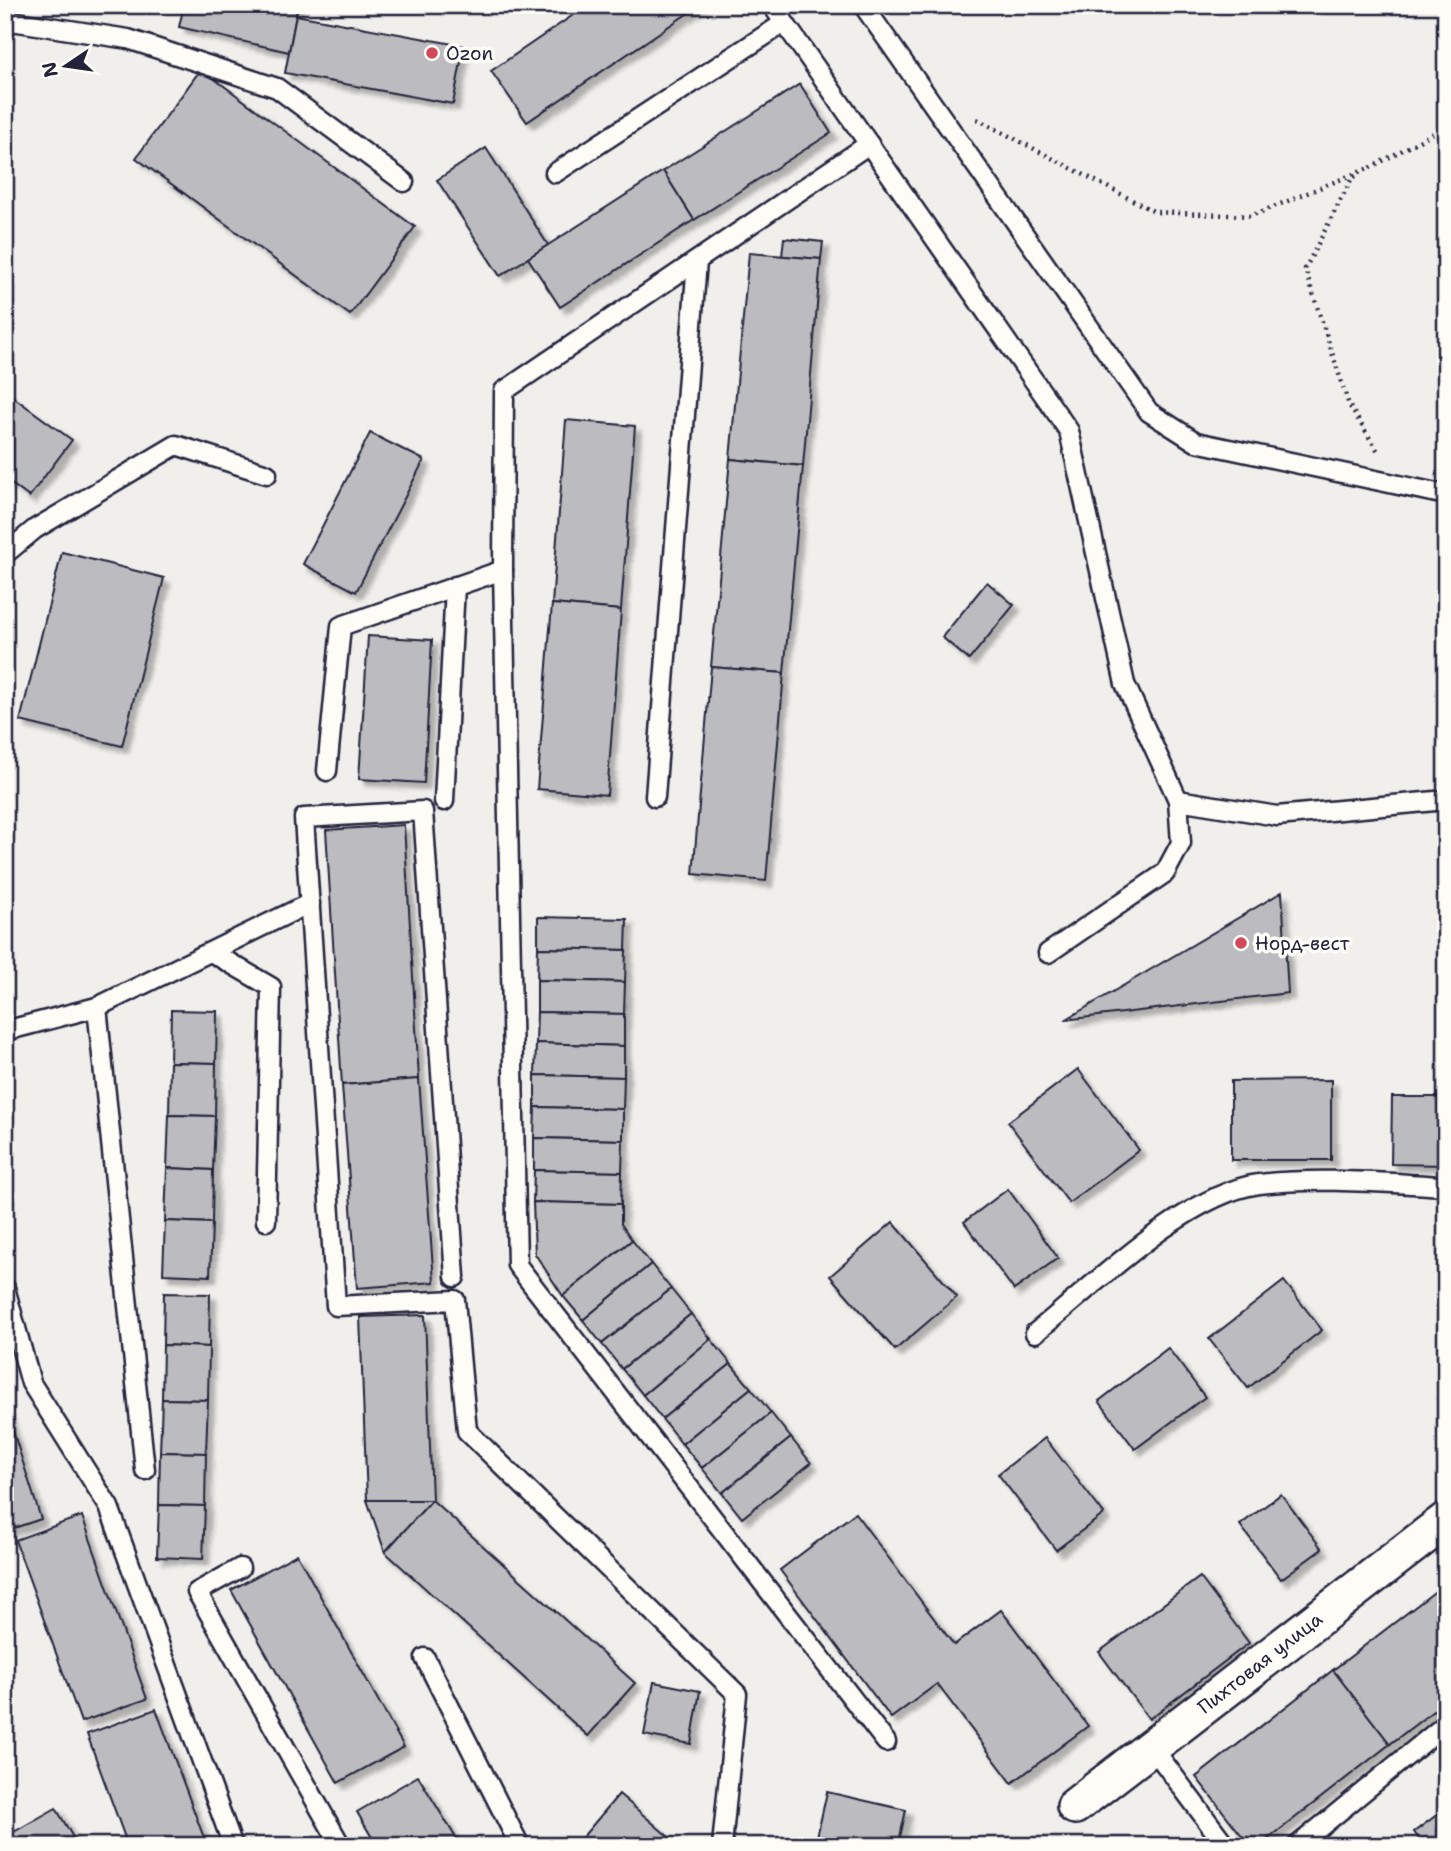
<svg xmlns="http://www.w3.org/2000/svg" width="1451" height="1851" font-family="'Shantell Sans',sans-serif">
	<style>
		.building { fill: #bcbcc0; stroke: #22223b; stroke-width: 2; filter: url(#shadow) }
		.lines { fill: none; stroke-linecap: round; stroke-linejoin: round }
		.service-casing { stroke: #22223b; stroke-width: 23 }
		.minor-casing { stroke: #22223b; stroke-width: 40 }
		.path { stroke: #22223b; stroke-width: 4.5; stroke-dasharray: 2 5; stroke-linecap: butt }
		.service { stroke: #fdfcf7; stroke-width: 18 }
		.minor { stroke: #fdfcf7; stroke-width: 35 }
		.poi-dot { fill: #d1495b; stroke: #fdfcf7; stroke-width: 2.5 }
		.labels { text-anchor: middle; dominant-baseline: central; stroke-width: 7; stroke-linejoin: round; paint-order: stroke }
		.poi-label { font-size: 19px; fill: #22223b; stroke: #fdfcf7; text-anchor: start }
		.street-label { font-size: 19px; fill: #22223b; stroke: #fdfcf7 }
	</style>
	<defs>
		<filter id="shadow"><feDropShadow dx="6" dy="6" stdDeviation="2" flood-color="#0004"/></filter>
	</defs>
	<rect width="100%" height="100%" fill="#f0efec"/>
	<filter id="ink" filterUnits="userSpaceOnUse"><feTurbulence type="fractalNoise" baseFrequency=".0143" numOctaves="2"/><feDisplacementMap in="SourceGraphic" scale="14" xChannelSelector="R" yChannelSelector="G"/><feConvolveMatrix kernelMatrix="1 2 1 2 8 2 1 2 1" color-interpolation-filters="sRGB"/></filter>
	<g filter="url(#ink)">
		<g class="building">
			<polygon points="184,5 298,5 289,52 179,27"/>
			<polygon points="588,5 700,5 527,122 491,71"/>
			<polygon points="296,15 464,46 453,104 285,73"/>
			<polygon points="201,69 415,227 350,315 136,158"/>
			<polygon points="800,84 831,133 694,220 663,171"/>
			<polygon points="486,148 548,245 500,276 437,180"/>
			<polygon points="663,171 694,220 560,307 528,258"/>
			<polygon points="784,238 823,242 821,259 782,256"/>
			<polygon points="749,253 821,259 803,466 730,459"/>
			<polygon points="5,391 72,440 29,497 5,479"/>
			<polygon points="566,420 635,426 621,610 552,604"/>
			<polygon points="370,433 424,460 356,592 303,564"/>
			<polygon points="730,459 803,466 784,673 711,667"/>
			<polygon points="62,552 164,578 122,746 20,721"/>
			<polygon points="987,582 1014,605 969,660 942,637"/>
			<polygon points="552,604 621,610 607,795 537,789"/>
			<polygon points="368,636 432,640 424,783 359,779"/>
			<polygon points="711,667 784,673 766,881 693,874"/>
			<polygon points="404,825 419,1079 342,1085 326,830"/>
			<polygon points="1282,892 1288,993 1065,1020"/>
			<polygon points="538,917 627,919 626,950 538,948"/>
			<polygon points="538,948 626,950 625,982 537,980"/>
			<polygon points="537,980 625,982 624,1014 537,1012"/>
			<polygon points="171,1010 217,1011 216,1063 170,1062"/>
			<polygon points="537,1012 624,1014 624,1046 536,1043"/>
			<polygon points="536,1043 624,1046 624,1077 535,1075"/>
			<polygon points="170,1062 216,1063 215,1116 169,1115"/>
			<polygon points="1078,1069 1139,1150 1069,1203 1008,1122"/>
			<polygon points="535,1075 624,1077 623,1109 535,1107"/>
			<polygon points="419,1079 434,1282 357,1288 342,1085"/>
			<polygon points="1331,1080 1331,1160 1231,1160 1231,1081"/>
			<polygon points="1392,1097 1446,1097 1446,1165 1391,1164"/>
			<polygon points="535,1107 623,1109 623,1140 534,1138"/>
			<polygon points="169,1115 215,1116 213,1170 167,1168"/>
			<polygon points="534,1138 623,1140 622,1172 534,1170"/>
			<polygon points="167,1168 213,1170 212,1223 165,1221"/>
			<polygon points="534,1170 622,1172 621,1204 533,1202"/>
			<polygon points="1008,1189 1058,1258 1014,1290 964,1222"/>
			<polygon points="533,1202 621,1204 621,1224 632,1240 563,1296 535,1254"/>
			<polygon points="165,1221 212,1223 210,1276 163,1274"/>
			<polygon points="893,1222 957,1297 895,1350 830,1276"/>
			<polygon points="632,1240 651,1264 583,1320 563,1296"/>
			<polygon points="651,1264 671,1289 602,1344 583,1320"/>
			<polygon points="1284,1281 1322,1330 1248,1388 1209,1339"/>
			<polygon points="671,1289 691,1314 622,1369 602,1344"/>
			<polygon points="164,1293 210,1294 209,1347 163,1345"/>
			<polygon points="691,1314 711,1339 643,1395 622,1369"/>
			<polygon points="425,1315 432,1500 367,1500 360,1317"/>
			<polygon points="711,1339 731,1364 662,1419 643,1395"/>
			<polygon points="163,1345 209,1347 208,1400 162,1399"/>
			<polygon points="1168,1348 1205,1397 1135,1449 1099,1401"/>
			<polygon points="731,1364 751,1388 682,1444 662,1419"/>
			<polygon points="751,1388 771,1413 702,1468 682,1444"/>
			<polygon points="162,1399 208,1400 206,1453 160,1452"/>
			<polygon points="5,1406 41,1519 5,1531"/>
			<polygon points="771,1413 791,1438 722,1493 702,1468"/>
			<polygon points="791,1438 811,1463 742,1518 722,1493"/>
			<polygon points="1045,1438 1104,1514 1056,1550 998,1474"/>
			<polygon points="160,1452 206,1453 205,1506 159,1505"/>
			<polygon points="1281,1494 1322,1549 1281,1579 1240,1525"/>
			<polygon points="367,1500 432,1500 385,1552"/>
			<polygon points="432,1500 635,1683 588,1736 385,1552"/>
			<polygon points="159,1505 205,1506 203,1559 157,1557"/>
			<polygon points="855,1513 954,1645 1001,1610 1088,1726 1012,1783 937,1684 891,1718 780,1570"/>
			<polygon points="82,1516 147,1699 81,1722 15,1540"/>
			<polygon points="297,1554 404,1747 338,1783 231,1590"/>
			<polygon points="1200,1577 1249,1643 1149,1719 1099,1652"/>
			<polygon points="1446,1583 1446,1701 1390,1744 1333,1670"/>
			<polygon points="1333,1670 1390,1744 1259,1846 1250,1846 1196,1777"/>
			<polygon points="654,1682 700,1691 691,1744 644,1735"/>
			<polygon points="156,1709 207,1846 128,1846 87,1734"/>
			<polygon points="418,1776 461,1846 377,1846 357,1812"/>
			<polygon points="827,1792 906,1810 898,1846 815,1846"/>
			<polygon points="619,1794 677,1844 676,1846 575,1846"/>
			<polygon points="56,1808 78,1846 5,1846 5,1837"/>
			<polygon points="1446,1808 1446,1846 1424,1846 1414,1832"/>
		</g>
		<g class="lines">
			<defs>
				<g id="service">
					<polyline points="772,5 1069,431 1125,684 1178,800 1181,843 1165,873 1048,953"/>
					<polyline points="863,5 1149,412 1196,442 1446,495"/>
					<polyline points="5,20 128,39 277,88 404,182"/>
					<polyline points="869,144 504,391 503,570 517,1265 886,1742"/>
					<polyline points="555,173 784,23"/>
					<polyline points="5,554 35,529 176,445 267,474"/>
					<polyline points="327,771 341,626 503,570"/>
					<polyline points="655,797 697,261"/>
					<polyline points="1178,800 1277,816 1446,800"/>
					<polyline points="444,801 455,586"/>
					<polyline points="211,952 271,987 266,1221"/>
					<polyline points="97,1007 145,1470"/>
					<polyline points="5,1031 97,1007 310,903"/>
					<polyline points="455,1277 423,811 304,818 336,1306 455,1300 467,1431 737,1694 722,1846"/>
					<polyline points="5,1288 31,1383 109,1507 233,1846"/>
					<path d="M1035,1333C1092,1287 1187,1193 1259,1184C1321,1177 1384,1183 1446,1186"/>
					<polyline points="240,1568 197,1592 341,1846"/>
					<polyline points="425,1658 520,1846"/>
					<polyline points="1152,1747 1226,1846"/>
					<polyline points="1297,1846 1446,1724"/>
				</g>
				<polyline id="minor" points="1075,1806 1446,1520"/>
			</defs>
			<use href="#service" class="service-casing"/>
			<use href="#minor" class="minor-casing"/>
			<g class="path">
				<polyline points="977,119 1155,212 1251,216 1371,167"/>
				<polyline points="1370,168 1446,126"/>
				<polyline points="1356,176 1352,178 1305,269 1349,405 1379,453"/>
			</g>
			<use href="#service" class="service"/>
			<use href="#minor" class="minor"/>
		</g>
	</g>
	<g class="poi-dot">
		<circle cx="432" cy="53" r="7"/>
		<circle cx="1241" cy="943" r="7"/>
	</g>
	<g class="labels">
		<g class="poi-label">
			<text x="446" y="53">Ozon</text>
			<text x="1255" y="943">Норд-вест</text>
		</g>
		<g class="street-label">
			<text transform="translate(1260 1663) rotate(-38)">Пихтовая улица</text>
		</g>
	</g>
	<rect width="1451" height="1851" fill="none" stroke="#fdfcf7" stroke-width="28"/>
	<rect x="14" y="14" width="1423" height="1823" fill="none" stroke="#22223b" stroke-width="2.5" filter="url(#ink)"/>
	<g transform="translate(66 66) rotate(257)" stroke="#fdfcf7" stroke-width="5" paint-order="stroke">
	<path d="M0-5L12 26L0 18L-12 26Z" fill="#22223b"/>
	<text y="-10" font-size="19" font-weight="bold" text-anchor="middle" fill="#22223b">N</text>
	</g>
</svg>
